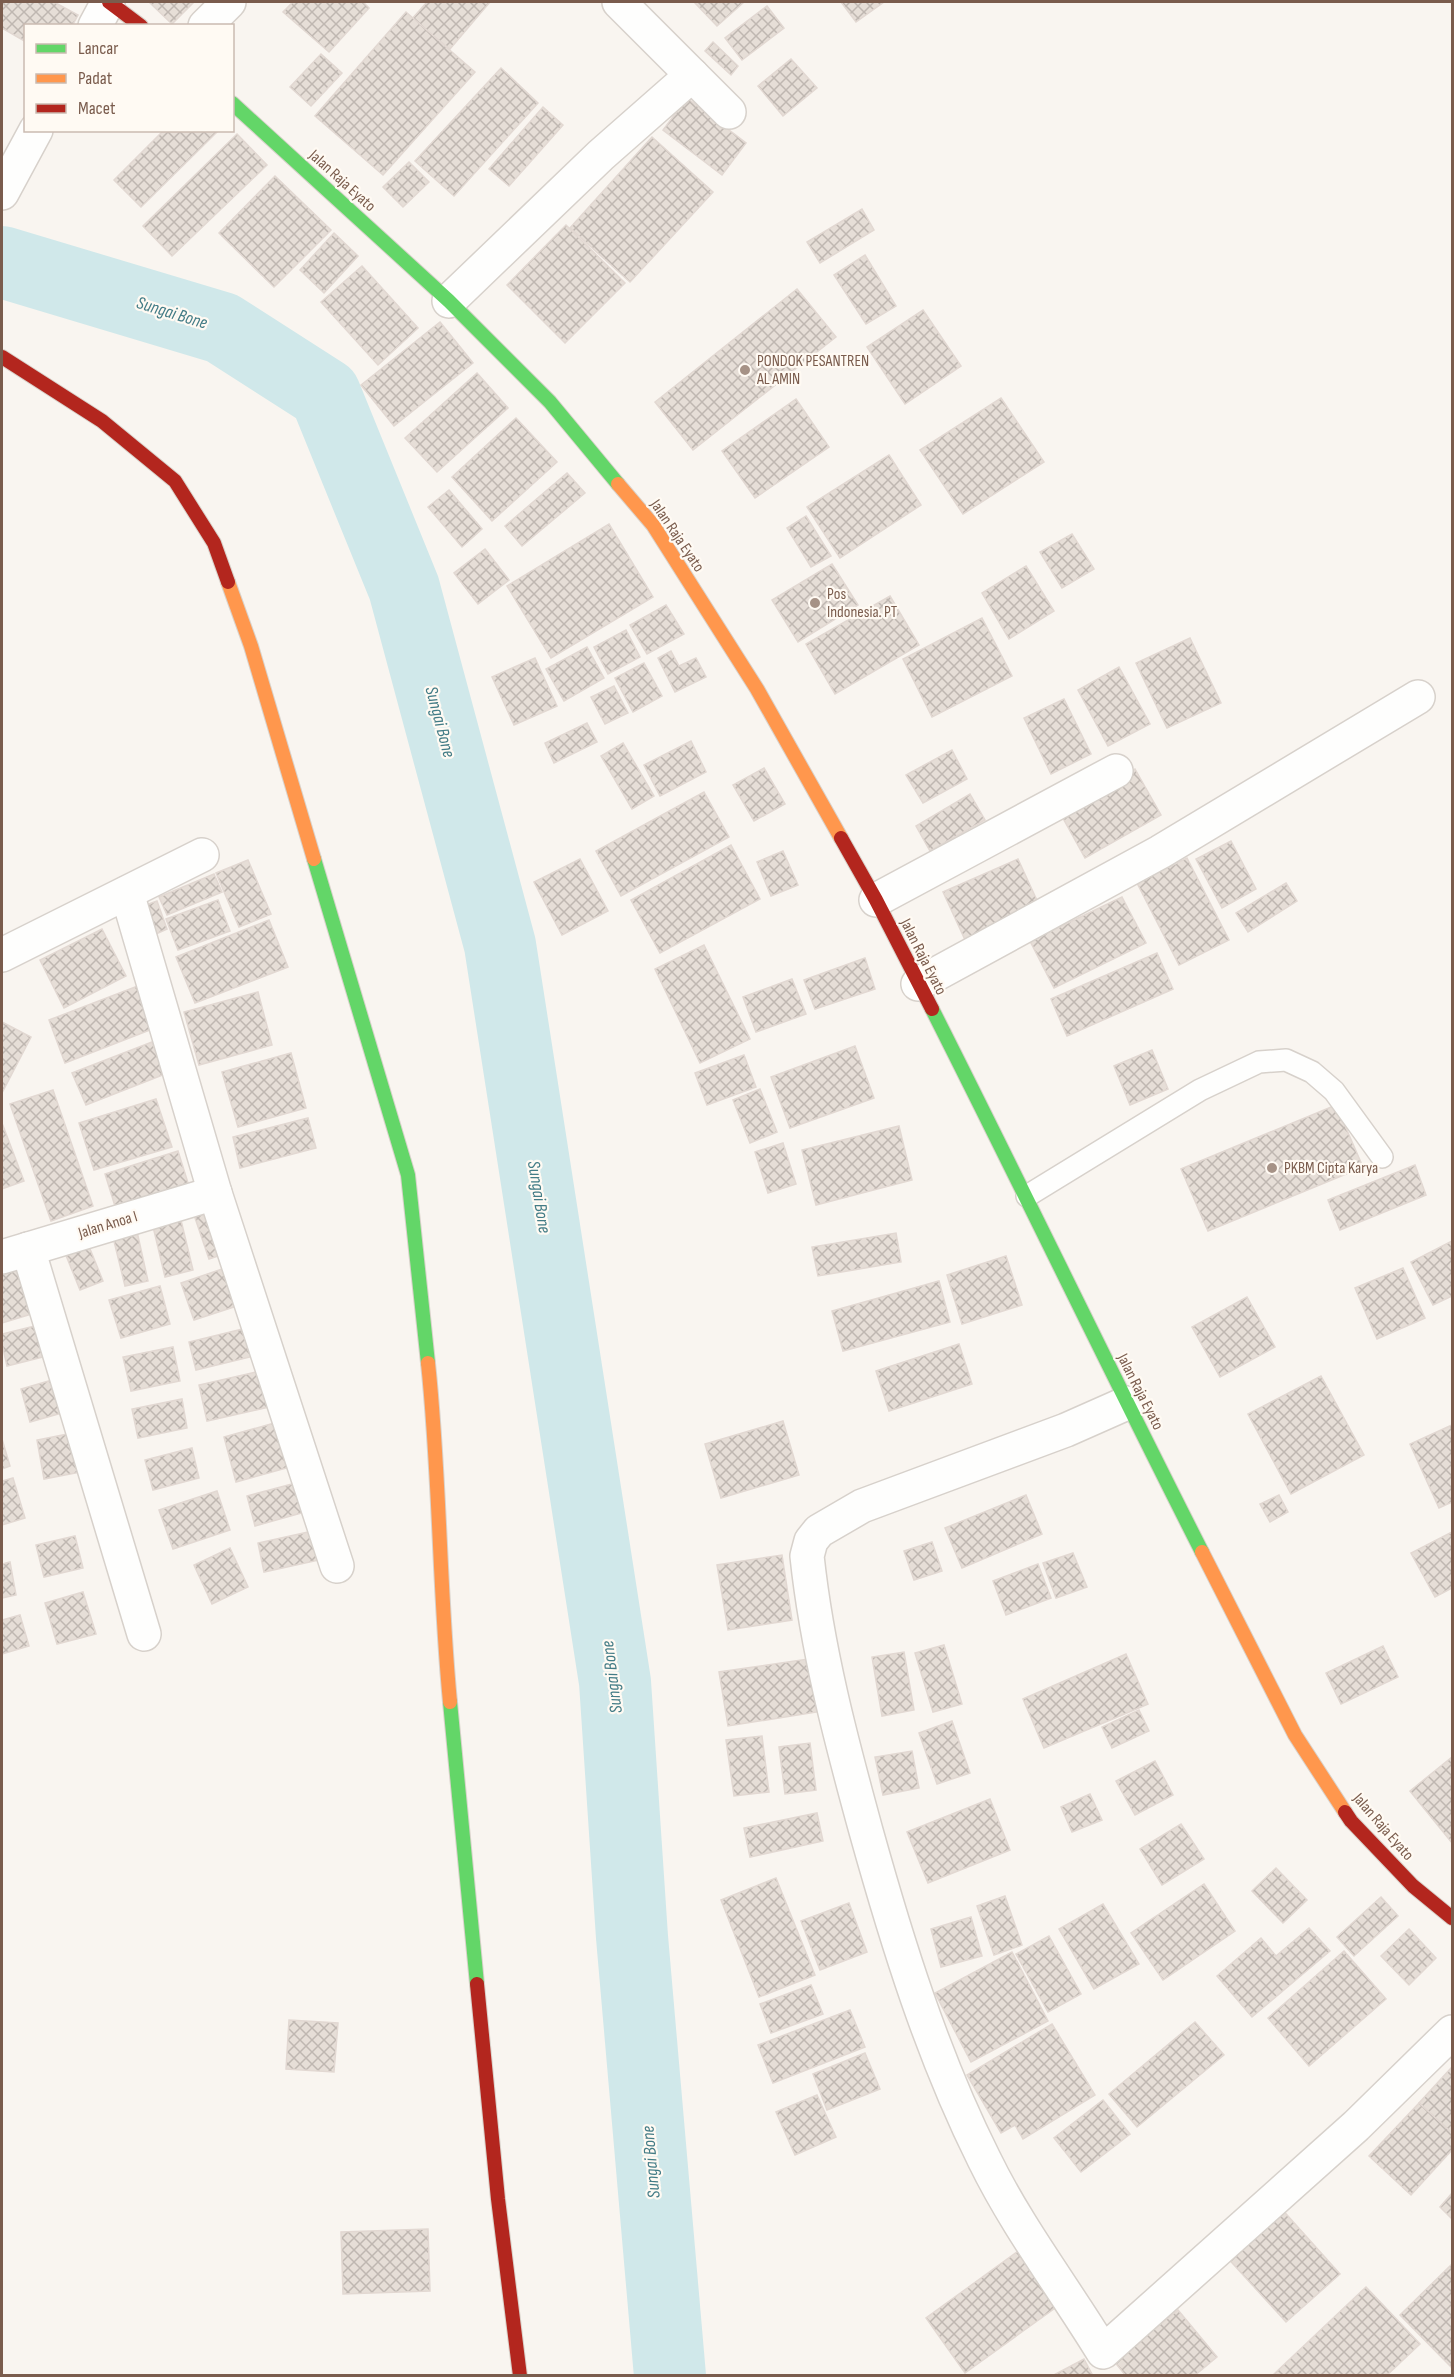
<svg xmlns="http://www.w3.org/2000/svg" width="1454" height="2377" font-family="'Sofia Sans Condensed',sans-serif">
	<style>
		.lines { fill: none; stroke-linecap: round; stroke-linejoin: round }
		.river { stroke: #d0e8ea; stroke-width: 72 }
		.building { fill: url(#building-cross-hatch); stroke: #e2d8d2; stroke-width: 1.5 }
		.lane-casing { stroke: #d7d1cb; stroke-width: 24 }
		.street-casing { stroke: #d7d1cb; stroke-width: 36 }
		.fast-casing { stroke: #d9d2cb; stroke-width: 16 }
		.slow-casing { stroke: #d9d2cb; stroke-width: 16 }
		.jam-casing { stroke: #d9d2cb; stroke-width: 16 }
		.lane { stroke: #fefefd; stroke-width: 21 }
		.street { stroke: #fefefd; stroke-width: 33 }
		.fast { stroke: #63d668; stroke-width: 14 }
		.slow { stroke: #ff974d; stroke-width: 14 }
		.jam { stroke: #b3261e; stroke-width: 14 }
		.poi-dot { fill: #a69286; stroke: #fffaf3; stroke-width: 2 }
		.labels { text-anchor: middle; dominant-baseline: central; stroke-width: 4.5; stroke-linejoin: round; paint-order: stroke }
		.street-label { font-size: 16px; fill: #7a5c4d; stroke: #fffaf3 }
		.poi-label { font-size: 16px; fill: #7a5c4d; stroke: #fffaf3; text-anchor: start }
		.water-label { font-size: 18px; font-style: italic; fill: #437c86; stroke: #fffaf3 }
	</style>
	<defs>
		<pattern id="building-cross-hatch" width="8" height="8" patternUnits="userSpaceOnUse" patternTransform="scale(1.5)"><rect width="8" height="8" fill="#e6ded7"/><path d="M0 0l8 8M0 8l8-8" fill="none" stroke="#bfb7b1"/></pattern>
	</defs>
	<rect width="100%" height="100%" fill="#f9f5f0"/>
	<g class="lines">
		<polyline class="river" points="2,262 222,328 325,394 404,588 500,945 615,1682 632,1937 670,2376"/>
	</g>
	<g class="building">
		<polygon points="2,2 54,2 78,15 72,26 26,26 26,42 2,28"/>
		<polygon points="149,2 194,2 172,24"/>
		<polygon points="293,2 363,2 369,8 329,52 283,12"/>
		<polygon points="427,2 490,2 450,49 412,19"/>
		<polygon points="694,2 744,2 717,26"/>
		<polygon points="841,2 884,2 856,22"/>
		<polygon points="767,6 784,28 742,60 725,38"/>
		<polygon points="406,12 475,72 383,175 315,116"/>
		<polygon points="713,42 738,66 731,75 705,51"/>
		<polygon points="321,54 342,73 311,106 290,87"/>
		<polygon points="791,59 817,88 783,116 758,86"/>
		<polygon points="501,68 538,103 454,196 415,161"/>
		<polygon points="687,98 746,143 722,175 663,130"/>
		<polygon points="543,107 563,125 509,186 489,169"/>
		<polygon points="164,130 219,130 141,207 114,180"/>
		<polygon points="237,134 267,165 172,256 143,226"/>
		<polygon points="652,137 713,192 630,282 570,228"/>
		<polygon points="409,162 429,182 403,207 383,187"/>
		<polygon points="275,176 331,230 274,287 219,233"/>
		<polygon points="862,209 874,230 820,263 807,242"/>
		<polygon points="566,225 625,283 565,343 507,285"/>
		<polygon points="334,233 358,256 324,293 300,270"/>
		<polygon points="865,255 896,306 866,324 834,275"/>
		<polygon points="362,266 418,328 378,365 321,302"/>
		<polygon points="797,289 836,337 693,450 655,402"/>
		<polygon points="923,310 961,366 905,404 867,347"/>
		<polygon points="440,322 473,363 394,426 361,385"/>
		<polygon points="477,373 508,408 437,472 405,438"/>
		<polygon points="1001,398 1044,462 963,514 920,450"/>
		<polygon points="796,399 829,447 755,498 722,451"/>
		<polygon points="516,418 557,462 492,521 452,477"/>
		<polygon points="889,455 921,505 840,558 807,507"/>
		<polygon points="567,473 585,493 522,546 505,526"/>
		<polygon points="449,490 482,529 462,547 428,507"/>
		<polygon points="806,516 831,556 811,567 787,528"/>
		<polygon points="609,524 653,597 551,658 507,586"/>
		<polygon points="1072,534 1094,569 1062,588 1040,552"/>
		<polygon points="485,549 509,580 478,604 454,573"/>
		<polygon points="832,564 858,605 798,642 772,600"/>
		<polygon points="1026,566 1054,611 1009,639 982,593"/>
		<polygon points="890,596 919,645 835,694 806,644"/>
		<polygon points="666,605 684,634 647,654 630,625"/>
		<polygon points="982,618 1012,676 932,717 903,659"/>
		<polygon points="626,630 640,657 608,674 594,647"/>
		<polygon points="1190,638 1221,703 1167,728 1136,663"/>
		<polygon points="587,647 604,678 564,701 546,669"/>
		<polygon points="671,651 679,666 696,658 706,677 675,692 658,658"/>
		<polygon points="535,658 557,706 514,725 492,677"/>
		<polygon points="644,663 662,696 633,712 615,678"/>
		<polygon points="1119,667 1150,724 1108,746 1078,690"/>
		<polygon points="614,686 628,713 605,724 591,697"/>
		<polygon points="1064,699 1091,754 1051,774 1024,718"/>
		<polygon points="587,723 597,742 554,763 545,743"/>
		<polygon points="691,741 706,772 660,796 644,765"/>
		<polygon points="623,743 654,796 632,809 601,756"/>
		<polygon points="952,750 967,779 923,803 906,775"/>
		<polygon points="764,768 785,804 754,821 733,785"/>
		<polygon points="1135,769 1161,815 1085,858 1059,811"/>
		<polygon points="704,792 729,837 621,896 596,851"/>
		<polygon points="970,794 985,820 930,851 916,826"/>
		<polygon points="1231,841 1256,889 1222,908 1196,859"/>
		<polygon points="731,845 760,899 660,953 631,900"/>
		<polygon points="783,851 798,885 771,896 757,862"/>
		<polygon points="1187,858 1229,940 1179,965 1137,883"/>
		<polygon points="580,859 608,911 562,935 534,882"/>
		<polygon points="1018,859 1041,909 966,942 943,892"/>
		<polygon points="248,860 271,914 239,927 216,873"/>
		<polygon points="214,874 222,892 167,915 159,897"/>
		<polygon points="1286,883 1297,901 1248,932 1236,913"/>
		<polygon points="1122,897 1146,943 1054,988 1030,941"/>
		<polygon points="218,900 230,931 178,950 166,919"/>
		<polygon points="157,901 167,929 156,934 146,905"/>
		<polygon points="269,920 288,967 195,1003 176,957"/>
		<polygon points="102,929 126,976 64,1008 40,960"/>
		<polygon points="704,945 750,1039 700,1063 655,969"/>
		<polygon points="1157,953 1173,989 1067,1036 1051,999"/>
		<polygon points="865,958 875,989 815,1009 804,980"/>
		<polygon points="792,979 806,1014 756,1032 743,997"/>
		<polygon points="143,984 160,1026 65,1063 49,1020"/>
		<polygon points="258,992 272,1045 199,1065 184,1012"/>
		<polygon points="2,1022 31,1037 2,1093"/>
		<polygon points="152,1042 165,1074 86,1105 72,1073"/>
		<polygon points="855,1046 874,1098 790,1128 771,1077"/>
		<polygon points="1152,1050 1168,1089 1130,1105 1114,1066"/>
		<polygon points="291,1053 306,1108 238,1127 222,1072"/>
		<polygon points="744,1055 756,1087 707,1105 695,1073"/>
		<polygon points="760,1089 777,1132 750,1143 733,1100"/>
		<polygon points="53,1090 93,1206 51,1221 10,1104"/>
		<polygon points="156,1099 172,1147 94,1170 79,1123"/>
		<polygon points="1336,1105 1363,1167 1208,1231 1181,1169"/>
		<polygon points="308,1118 316,1148 240,1168 233,1137"/>
		<polygon points="2,1123 24,1181 2,1189"/>
		<polygon points="899,1126 912,1180 816,1205 802,1150"/>
		<polygon points="783,1143 796,1184 768,1193 755,1152"/>
		<polygon points="178,1151 188,1183 115,1206 105,1174"/>
		<polygon points="1415,1165 1426,1195 1340,1230 1328,1200"/>
		<polygon points="214,1203 230,1252 209,1259 192,1209"/>
		<polygon points="179,1212 193,1270 165,1277 151,1218"/>
		<polygon points="136,1227 148,1281 125,1286 112,1233"/>
		<polygon points="896,1233 901,1262 818,1276 812,1247"/>
		<polygon points="1452,1241 1452,1296 1433,1305 1411,1262"/>
		<polygon points="88,1244 103,1281 80,1290 65,1253"/>
		<polygon points="1006,1256 1022,1305 962,1324 947,1275"/>
		<polygon points="21,1266 35,1313 2,1323 2,1271"/>
		<polygon points="228,1267 240,1305 194,1320 181,1283"/>
		<polygon points="1403,1268 1425,1318 1377,1339 1355,1288"/>
		<polygon points="939,1281 950,1322 843,1351 832,1311"/>
		<polygon points="160,1286 170,1324 121,1338 109,1300"/>
		<polygon points="1247,1297 1275,1347 1220,1377 1192,1327"/>
		<polygon points="39,1325 47,1356 7,1366 2,1344 2,1334"/>
		<polygon points="255,1326 262,1354 196,1370 189,1342"/>
		<polygon points="959,1344 972,1384 889,1411 876,1371"/>
		<polygon points="173,1347 180,1381 131,1391 123,1357"/>
		<polygon points="265,1370 274,1406 207,1421 199,1385"/>
		<polygon points="1321,1376 1364,1455 1291,1494 1248,1414"/>
		<polygon points="59,1378 69,1411 30,1422 21,1389"/>
		<polygon points="182,1399 187,1428 138,1438 132,1409"/>
		<polygon points="783,1421 799,1475 721,1498 705,1444"/>
		<polygon points="278,1422 290,1467 236,1482 224,1437"/>
		<polygon points="1452,1425 1452,1502 1439,1508 1410,1444"/>
		<polygon points="73,1433 81,1472 44,1479 37,1440"/>
		<polygon points="2,1439 10,1466 2,1469"/>
		<polygon points="192,1448 199,1478 153,1490 145,1460"/>
		<polygon points="13,1478 25,1518 2,1525 2,1481"/>
		<polygon points="296,1483 305,1512 255,1526 247,1496"/>
		<polygon points="217,1491 230,1530 173,1549 159,1510"/>
		<polygon points="1026,1495 1042,1534 962,1568 945,1528"/>
		<polygon points="1279,1495 1288,1512 1270,1522 1260,1504"/>
		<polygon points="313,1531 319,1560 264,1572 258,1543"/>
		<polygon points="1452,1532 1452,1588 1435,1597 1411,1553"/>
		<polygon points="75,1536 83,1568 44,1577 36,1545"/>
		<polygon points="932,1542 942,1571 914,1580 904,1551"/>
		<polygon points="230,1548 248,1587 212,1604 194,1565"/>
		<polygon points="1073,1553 1087,1587 1056,1598 1043,1563"/>
		<polygon points="782,1555 792,1620 728,1630 717,1565"/>
		<polygon points="10,1562 16,1595 2,1598 2,1564"/>
		<polygon points="1038,1564 1051,1598 1006,1615 993,1581"/>
		<polygon points="83,1592 96,1634 57,1644 45,1603"/>
		<polygon points="20,1615 29,1646 2,1654 2,1620"/>
		<polygon points="944,1645 962,1704 933,1712 915,1653"/>
		<polygon points="1383,1646 1398,1677 1341,1704 1326,1673"/>
		<polygon points="904,1652 914,1710 882,1716 872,1657"/>
		<polygon points="1126,1654 1148,1704 1044,1748 1023,1699"/>
		<polygon points="808,1659 817,1712 728,1726 719,1672"/>
		<polygon points="1139,1710 1149,1731 1112,1748 1102,1727"/>
		<polygon points="952,1721 970,1773 937,1784 919,1733"/>
		<polygon points="762,1736 769,1792 734,1796 726,1740"/>
		<polygon points="810,1743 816,1790 785,1794 779,1747"/>
		<polygon points="912,1751 919,1788 883,1795 875,1757"/>
		<polygon points="1452,1757 1452,1843 1410,1791"/>
		<polygon points="1155,1761 1173,1795 1135,1815 1116,1781"/>
		<polygon points="1090,1794 1102,1820 1072,1832 1061,1807"/>
		<polygon points="990,1799 1010,1850 928,1883 907,1832"/>
		<polygon points="817,1813 823,1841 750,1857 744,1828"/>
		<polygon points="1181,1824 1204,1859 1162,1885 1140,1849"/>
		<polygon points="1276,1868 1307,1900 1283,1923 1252,1891"/>
		<polygon points="776,1878 815,1975 759,1997 721,1900"/>
		<polygon points="1204,1884 1235,1931 1163,1980 1131,1933"/>
		<polygon points="1005,1896 1022,1945 994,1955 977,1906"/>
		<polygon points="1381,1897 1398,1916 1354,1956 1337,1937"/>
		<polygon points="849,1903 867,1952 820,1970 801,1921"/>
		<polygon points="1103,1904 1139,1964 1094,1989 1059,1929"/>
		<polygon points="971,1917 982,1956 941,1967 931,1929"/>
		<polygon points="1309,1928 1330,1951 1252,2017 1217,1976 1261,1938 1276,1956"/>
		<polygon points="1409,1929 1436,1958 1409,1985 1381,1956"/>
		<polygon points="1049,1936 1081,1994 1048,2012 1016,1954"/>
		<polygon points="1344,1951 1386,1999 1309,2066 1268,2018"/>
		<polygon points="1012,1952 1048,2021 971,2062 935,1993"/>
		<polygon points="811,1985 823,2014 771,2033 760,2004"/>
		<polygon points="850,2010 865,2047 773,2083 758,2045"/>
		<polygon points="289,2020 338,2023 334,2072 286,2069"/>
		<polygon points="1195,2022 1224,2055 1137,2127 1109,2094"/>
		<polygon points="1052,2024 1095,2095 1023,2139 1015,2125 1001,2133 967,2075"/>
		<polygon points="865,2053 880,2089 827,2110 813,2074"/>
		<polygon points="1452,2067 1452,2133 1419,2103"/>
		<polygon points="817,2095 836,2137 795,2155 776,2112"/>
		<polygon points="1103,2100 1130,2134 1081,2172 1054,2138"/>
		<polygon points="1419,2103 1452,2133 1452,2150 1411,2195 1369,2156"/>
		<polygon points="1452,2193 1452,2219 1440,2207"/>
		<polygon points="1279,2206 1340,2274 1286,2322 1224,2254"/>
		<polygon points="428,2229 430,2291 343,2294 341,2232"/>
		<polygon points="1021,2249 1062,2303 965,2373 926,2318"/>
		<polygon points="1452,2264 1452,2366 1451,2367 1400,2315"/>
		<polygon points="1366,2287 1420,2344 1386,2376 1272,2376"/>
		<polygon points="1178,2310 1217,2357 1194,2376 1126,2376 1114,2361"/>
		<polygon points="1084,2359 1093,2376 1052,2376"/>
	</g>
	<g class="lines">
		<defs>
			<polyline id="lane" points="1027,1196 1200,1090 1259,1062 1286,1060 1312,1072 1334,1091 1382,1157"/>
			<g id="street">
				<polyline points="619,2 729,112"/>
				<polyline points="95,26 108,2"/>
				<polyline points="205,26 229,2"/>
				<polyline points="2,193 36,130"/>
				<polyline points="449,301 601,155 692,75"/>
				<polyline points="127,893 215,1193 337,1566"/>
				<polyline points="876,900 1116,771"/>
				<polyline points="2,955 202,855"/>
				<polyline points="918,984 1160,852 1418,697"/>
				<polyline points="28,1249 144,1634"/>
				<polyline points="2,1257 215,1193"/>
				<path d="M1127,1403L1066,1430L862,1506L819,1531L811,1541L807,1556C817,1650 841,1740 866,1831C897,1942 932,2055 984,2159C1017,2227 1064,2288 1103,2352L1356,2126L1452,2032"/>
			</g>
			<g id="fast">
				<polyline points="232,103 449,301 550,402 618,484"/>
				<polyline points="314,859 408,1175 428,1363"/>
				<path d="M932,1009C1023,1189 1110,1371 1202,1552"/>
				<polyline points="450,1702 477,1984"/>
			</g>
			<g id="slow">
				<polyline points="618,484 653,525 757,689 841,838"/>
				<polyline points="228,582 251,646 314,859"/>
				<path d="M428,1363C440,1475 439,1589 450,1702"/>
				<polyline points="1202,1552 1295,1735 1345,1812"/>
			</g>
			<g id="jam">
				<polyline points="109,2 141,26"/>
				<polyline points="2,357 102,421 175,481 214,543 228,582"/>
				<polyline points="841,838 876,900 932,1009"/>
				<polyline points="1345,1812 1351,1821 1413,1886 1452,1918"/>
				<polyline points="477,1984 498,2199 520,2376"/>
			</g>
		</defs>
		<use href="#lane" class="lane-casing"/>
		<use href="#street" class="street-casing"/>
		<use href="#fast" class="fast-casing"/>
		<use href="#slow" class="slow-casing"/>
		<use href="#jam" class="jam-casing"/>
		<use href="#lane" class="lane"/>
		<use href="#street" class="street"/>
		<use href="#fast" class="fast"/>
		<use href="#slow" class="slow"/>
		<use href="#jam" class="jam"/>
	</g>
	<g class="poi-dot">
		<circle cx="745" cy="370" r="6"/>
		<circle cx="815" cy="603" r="6"/>
		<circle cx="1272" cy="1168" r="6"/>
	</g>
	<g class="labels">
		<g class="street-label">
			<text transform="translate(342 181) rotate(42)">Jalan Raja Eyato</text>
			<text transform="translate(677 536) rotate(56)">Jalan Raja Eyato</text>
			<text transform="translate(923 957) rotate(63)">Jalan Raja Eyato</text>
			<text transform="translate(108 1225) rotate(-17)">Jalan Anoa I</text>
			<text transform="translate(1140 1392) rotate(63)">Jalan Raja Eyato</text>
			<text transform="translate(1383 1827) rotate(49)">Jalan Raja Eyato</text>
		</g>
		<g class="poi-label">
			<text x="757" y="361">PONDOK PESANTREN<tspan x="757" dy="18">AL AMIN</tspan></text>
			<text x="827" y="594">Pos<tspan x="827" dy="18">Indonesia. PT</tspan></text>
			<text x="1284" y="1168">PKBM Cipta Karya</text>
		</g>
		<g class="water-label">
			<text transform="translate(172 313) rotate(17)">Sungai Bone</text>
			<text transform="translate(440 722) rotate(75)">Sungai Bone</text>
			<text transform="translate(539 1197) rotate(81)">Sungai Bone</text>
			<text transform="translate(612 1677) rotate(-97)">Sungai Bone</text>
			<text transform="translate(651 2162) rotate(-95)">Sungai Bone</text>
		</g>
	</g>
	<rect width="1454" height="2377" fill="none" stroke="#7a5c4d" stroke-width="6"/>
	<rect x="24" y="24" width="210" height="108" fill="#fffaf3" stroke="#cabbb1" stroke-width="1.5"/>
	<rect x="36" y="44" width="30" height="9" fill="#63d668" stroke="#cabbb1" stroke-width="1.5"/>
	<text x="78" y="54" font-size="18" fill="#7a5c4d">Lancar</text>
	<rect x="36" y="74" width="30" height="9" fill="#ff974d" stroke="#cabbb1" stroke-width="1.5"/>
	<text x="78" y="84" font-size="18" fill="#7a5c4d">Padat</text>
	<rect x="36" y="104" width="30" height="9" fill="#b3261e" stroke="#cabbb1" stroke-width="1.5"/>
	<text x="78" y="114" font-size="18" fill="#7a5c4d">Macet</text>
</svg>
